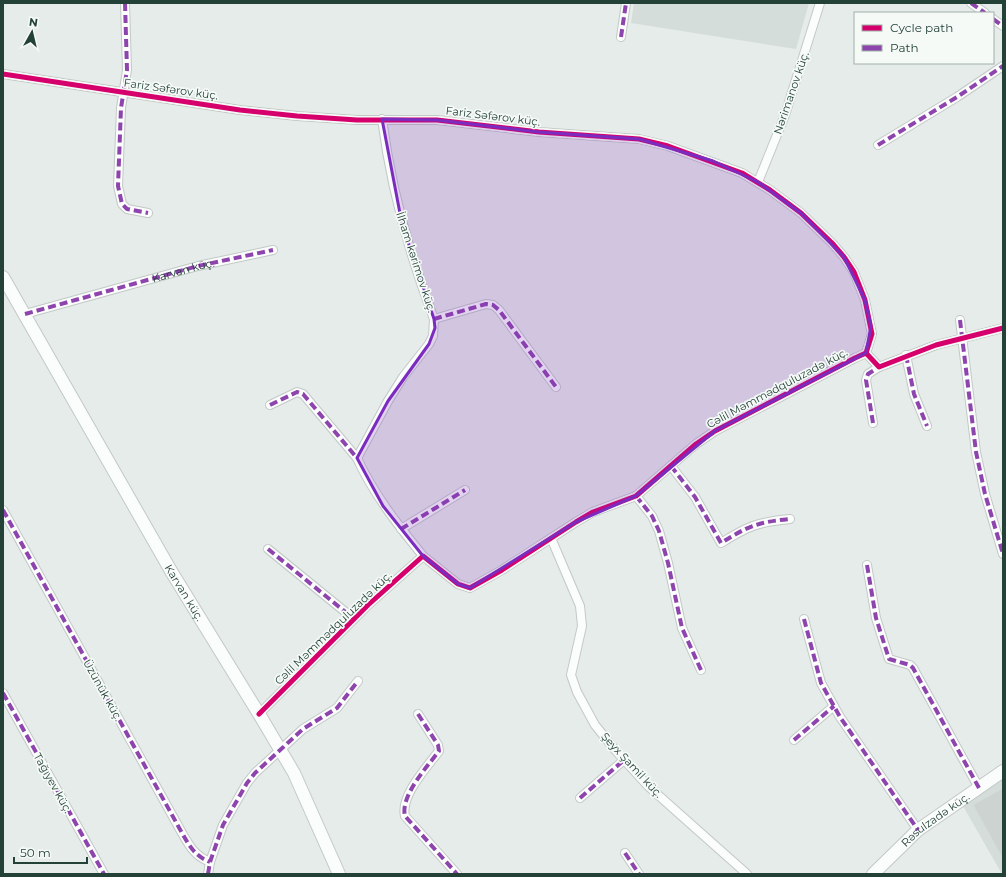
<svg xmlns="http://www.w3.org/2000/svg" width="1006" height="877" font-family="Montserrat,sans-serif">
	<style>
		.built { fill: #d4ddd9 }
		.building { fill: #cdd3d0; stroke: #cfd5d2 }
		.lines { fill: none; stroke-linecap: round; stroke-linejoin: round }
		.street-casing { stroke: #c3c9c6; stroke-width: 10 }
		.secondary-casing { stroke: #c2c9c6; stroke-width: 14 }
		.street { stroke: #fbfcfc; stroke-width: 8 }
		.secondary { stroke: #fbfcfc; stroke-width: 12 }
		.quiet { stroke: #8e44ad; stroke-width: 4; stroke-dasharray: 8 4; stroke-linecap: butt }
		.cycleway-casing { stroke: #f5faf7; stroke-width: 8 }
		.cycleway { stroke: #d6006c; stroke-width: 5 }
		.marked { fill: #7b2cbf; fill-opacity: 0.2; stroke: #7b2cbf; stroke-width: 3; stroke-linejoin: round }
		.labels { text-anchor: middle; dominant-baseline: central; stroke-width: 3.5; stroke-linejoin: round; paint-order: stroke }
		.street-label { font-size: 11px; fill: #234137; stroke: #f5faf7 }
	</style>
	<rect width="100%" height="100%" fill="#e6ece9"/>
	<g class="built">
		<polygon points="634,3 809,3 796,49 631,23"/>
		<polygon points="1003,779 1003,874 1002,874 963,806"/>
	</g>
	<polygon class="building" points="1003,789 1003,858 974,805"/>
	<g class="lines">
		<defs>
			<g id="street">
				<polyline points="125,3 127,70 121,108 118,186 122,204 127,209 148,213"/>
				<polyline points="971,3 985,13"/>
				<polyline points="993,19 1003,26"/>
				<polyline points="621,37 626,3"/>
				<polyline points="3,74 240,110 297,116 357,120 437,120 539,132 639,139 668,146 742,173 770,190 801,213 832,243 844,257 854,272 865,300 872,334 866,353"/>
				<path d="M382,119C391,188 409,254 434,319L433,336L429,344L403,377L388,401L357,458C374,495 398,525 423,556"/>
				<polyline points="878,145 957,97 1003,66"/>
				<polyline points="758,182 785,115 820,3"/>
				<polyline points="25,314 198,266 273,250"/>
				<polyline points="434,319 486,304 493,305 499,310 556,387"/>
				<polyline points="960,320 976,452 985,494 1003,554"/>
				<polyline points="906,355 914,394 927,426"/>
				<polyline points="270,405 297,392 303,394 357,458"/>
				<polyline points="873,423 866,380 868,374 879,367"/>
				<path d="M671,466L695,497L721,543C748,526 758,522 790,519"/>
				<polyline points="636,496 652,516 659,531 668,563 682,628 701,670"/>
				<path d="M3,510L182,833C190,847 195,856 210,862"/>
				<polyline points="401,529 465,490"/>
				<polyline points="551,538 580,606 582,626 571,675 577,692 595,725 616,751 648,786 747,874"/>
				<polyline points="268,549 354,619"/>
				<polyline points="867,565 876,618 889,659 910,665 913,668 979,788"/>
				<polyline points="804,619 821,683 840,717 918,830"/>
				<polyline points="3,693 104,874"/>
				<polyline points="259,714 368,605 423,556 458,584 470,588 502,570 576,522 593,512 636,496 696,444 715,431 855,358 866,353 879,367 936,345 1003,328"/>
				<path d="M418,714L438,745L439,751C427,767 400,796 405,816L457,874"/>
				<polyline points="794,740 834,706"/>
				<polyline points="580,798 624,760"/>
				<polyline points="625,853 639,874"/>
				<polyline points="208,874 210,862 223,825 247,783 255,773 303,729 337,708 358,681"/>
			</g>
			<g id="secondary">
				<path id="s1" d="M3,277L171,571L259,714L294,773L339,874"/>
				<path id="s2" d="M873,874L918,830L1003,771"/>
			</g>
		</defs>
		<use href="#street" class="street-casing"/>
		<use href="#secondary" class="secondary-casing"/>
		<use href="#street" class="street"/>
		<use href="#secondary" class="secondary"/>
		<g class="quiet">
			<polyline points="125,3 127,70 121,108 118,186 122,204 127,209 148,213"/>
			<polyline points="971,3 985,13"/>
			<polyline points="993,19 1003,26"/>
			<polyline points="621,37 626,3"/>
			<polyline points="878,145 957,97 1003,66"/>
			<path id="s3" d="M25,314L198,266L273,250"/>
			<polyline points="434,319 486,304 493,305 499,310 556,387"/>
			<polyline points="960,320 976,452 985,494 1003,554"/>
			<polyline points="906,355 914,394 927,426"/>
			<polyline points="270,405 297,392 303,394 357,458"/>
			<polyline points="873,423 866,380 868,374 879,367"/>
			<path d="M671,466L695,497L721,543C748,526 758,522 790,519"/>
			<polyline points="636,496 652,516 659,531 668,563 682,628 701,670"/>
			<path d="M3,510L182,833C190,847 195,856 210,862"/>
			<polyline points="401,529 465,490"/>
			<polyline points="268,549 354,619"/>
			<polyline points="867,565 876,618 889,659 910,665 913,668 979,788"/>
			<polyline points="804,619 821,683 840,717 918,830"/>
			<polyline points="3,693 104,874"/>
			<path d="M418,714L438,745L439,751C427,767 400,796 405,816L457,874"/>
			<polyline points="794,740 834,706"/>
			<polyline points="580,798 624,760"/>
			<polyline points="625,853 639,874"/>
			<polyline points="208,874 210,862 223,825 247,783 255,773 303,729 337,708 358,681"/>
		</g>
		<defs>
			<g id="cycleway">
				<polyline points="3,74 240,110 297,116 357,120 437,120 539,132 639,139 668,146 742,173 770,190 801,213 832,243 844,257 854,272 865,300 872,334 866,353"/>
				<polyline points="259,714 368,605 423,556 458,584 470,588 502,570 576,522 593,512 636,496 696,444 715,431 855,358 866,353 879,367 936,345 1003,328"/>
			</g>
		</defs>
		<use href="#cycleway" class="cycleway-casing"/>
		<use href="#cycleway" class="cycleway"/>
	</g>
	<path class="marked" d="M382,119L437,120L539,132L639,139L713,161L758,182L801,213L844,257L865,300L871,326L866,353L715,431L636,496L576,522L470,588L458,584L423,556L383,506L357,458L388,401L429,344L435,328L434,319L402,224Z"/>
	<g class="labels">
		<g class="street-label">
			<text transform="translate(171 89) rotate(8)">Fariz Səfərov küç.</text>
			<text transform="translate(791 93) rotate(-71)">Nərimanov küç.</text>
			<text transform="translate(493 116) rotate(7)">Fariz Səfərov küç.</text>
			<text transform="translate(416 262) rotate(72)">İlham kərimov küç.</text>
			<text stroke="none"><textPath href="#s3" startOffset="164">Karvan küç.</textPath></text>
			<text transform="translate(777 388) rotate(-28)">Cəlil Məmmədquluzadə küç.</text>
			<text stroke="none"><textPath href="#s1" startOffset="364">Karvan küç.</textPath></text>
			<text transform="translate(333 628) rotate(-44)">Cəlil Məmmədquluzadə küç.</text>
			<text transform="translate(103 690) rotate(61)">Üzünük küç.</text>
			<text transform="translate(632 765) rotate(47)">Şeyx Şamil küç.</text>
			<text transform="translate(53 783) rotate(61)">Tağıyev küç.</text>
			<text stroke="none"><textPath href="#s2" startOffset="83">Rəsulzadə küç.</textPath></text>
		</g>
	</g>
	<rect width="1006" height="877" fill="none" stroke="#234137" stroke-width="8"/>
	<rect x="854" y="12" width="140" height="52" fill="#f5faf7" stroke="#a1b0aa"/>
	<rect x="862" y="25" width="20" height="6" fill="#d6006c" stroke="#a1b0aa"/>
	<text x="890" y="32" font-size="12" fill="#234137">Cycle path</text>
	<rect x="862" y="45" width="20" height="6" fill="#8e44ad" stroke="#a1b0aa"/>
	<text x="890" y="52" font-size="12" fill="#234137">Path</text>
	<g transform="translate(32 32) rotate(8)" stroke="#f5faf7" stroke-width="3" paint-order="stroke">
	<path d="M0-3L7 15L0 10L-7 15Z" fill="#234137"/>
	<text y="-6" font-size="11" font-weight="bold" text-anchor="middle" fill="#234137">N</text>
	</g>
	<path d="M14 857v6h73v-6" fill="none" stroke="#234137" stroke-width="2"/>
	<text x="20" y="857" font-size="12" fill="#234137" stroke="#f5faf7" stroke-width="3" paint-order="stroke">50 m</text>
</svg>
